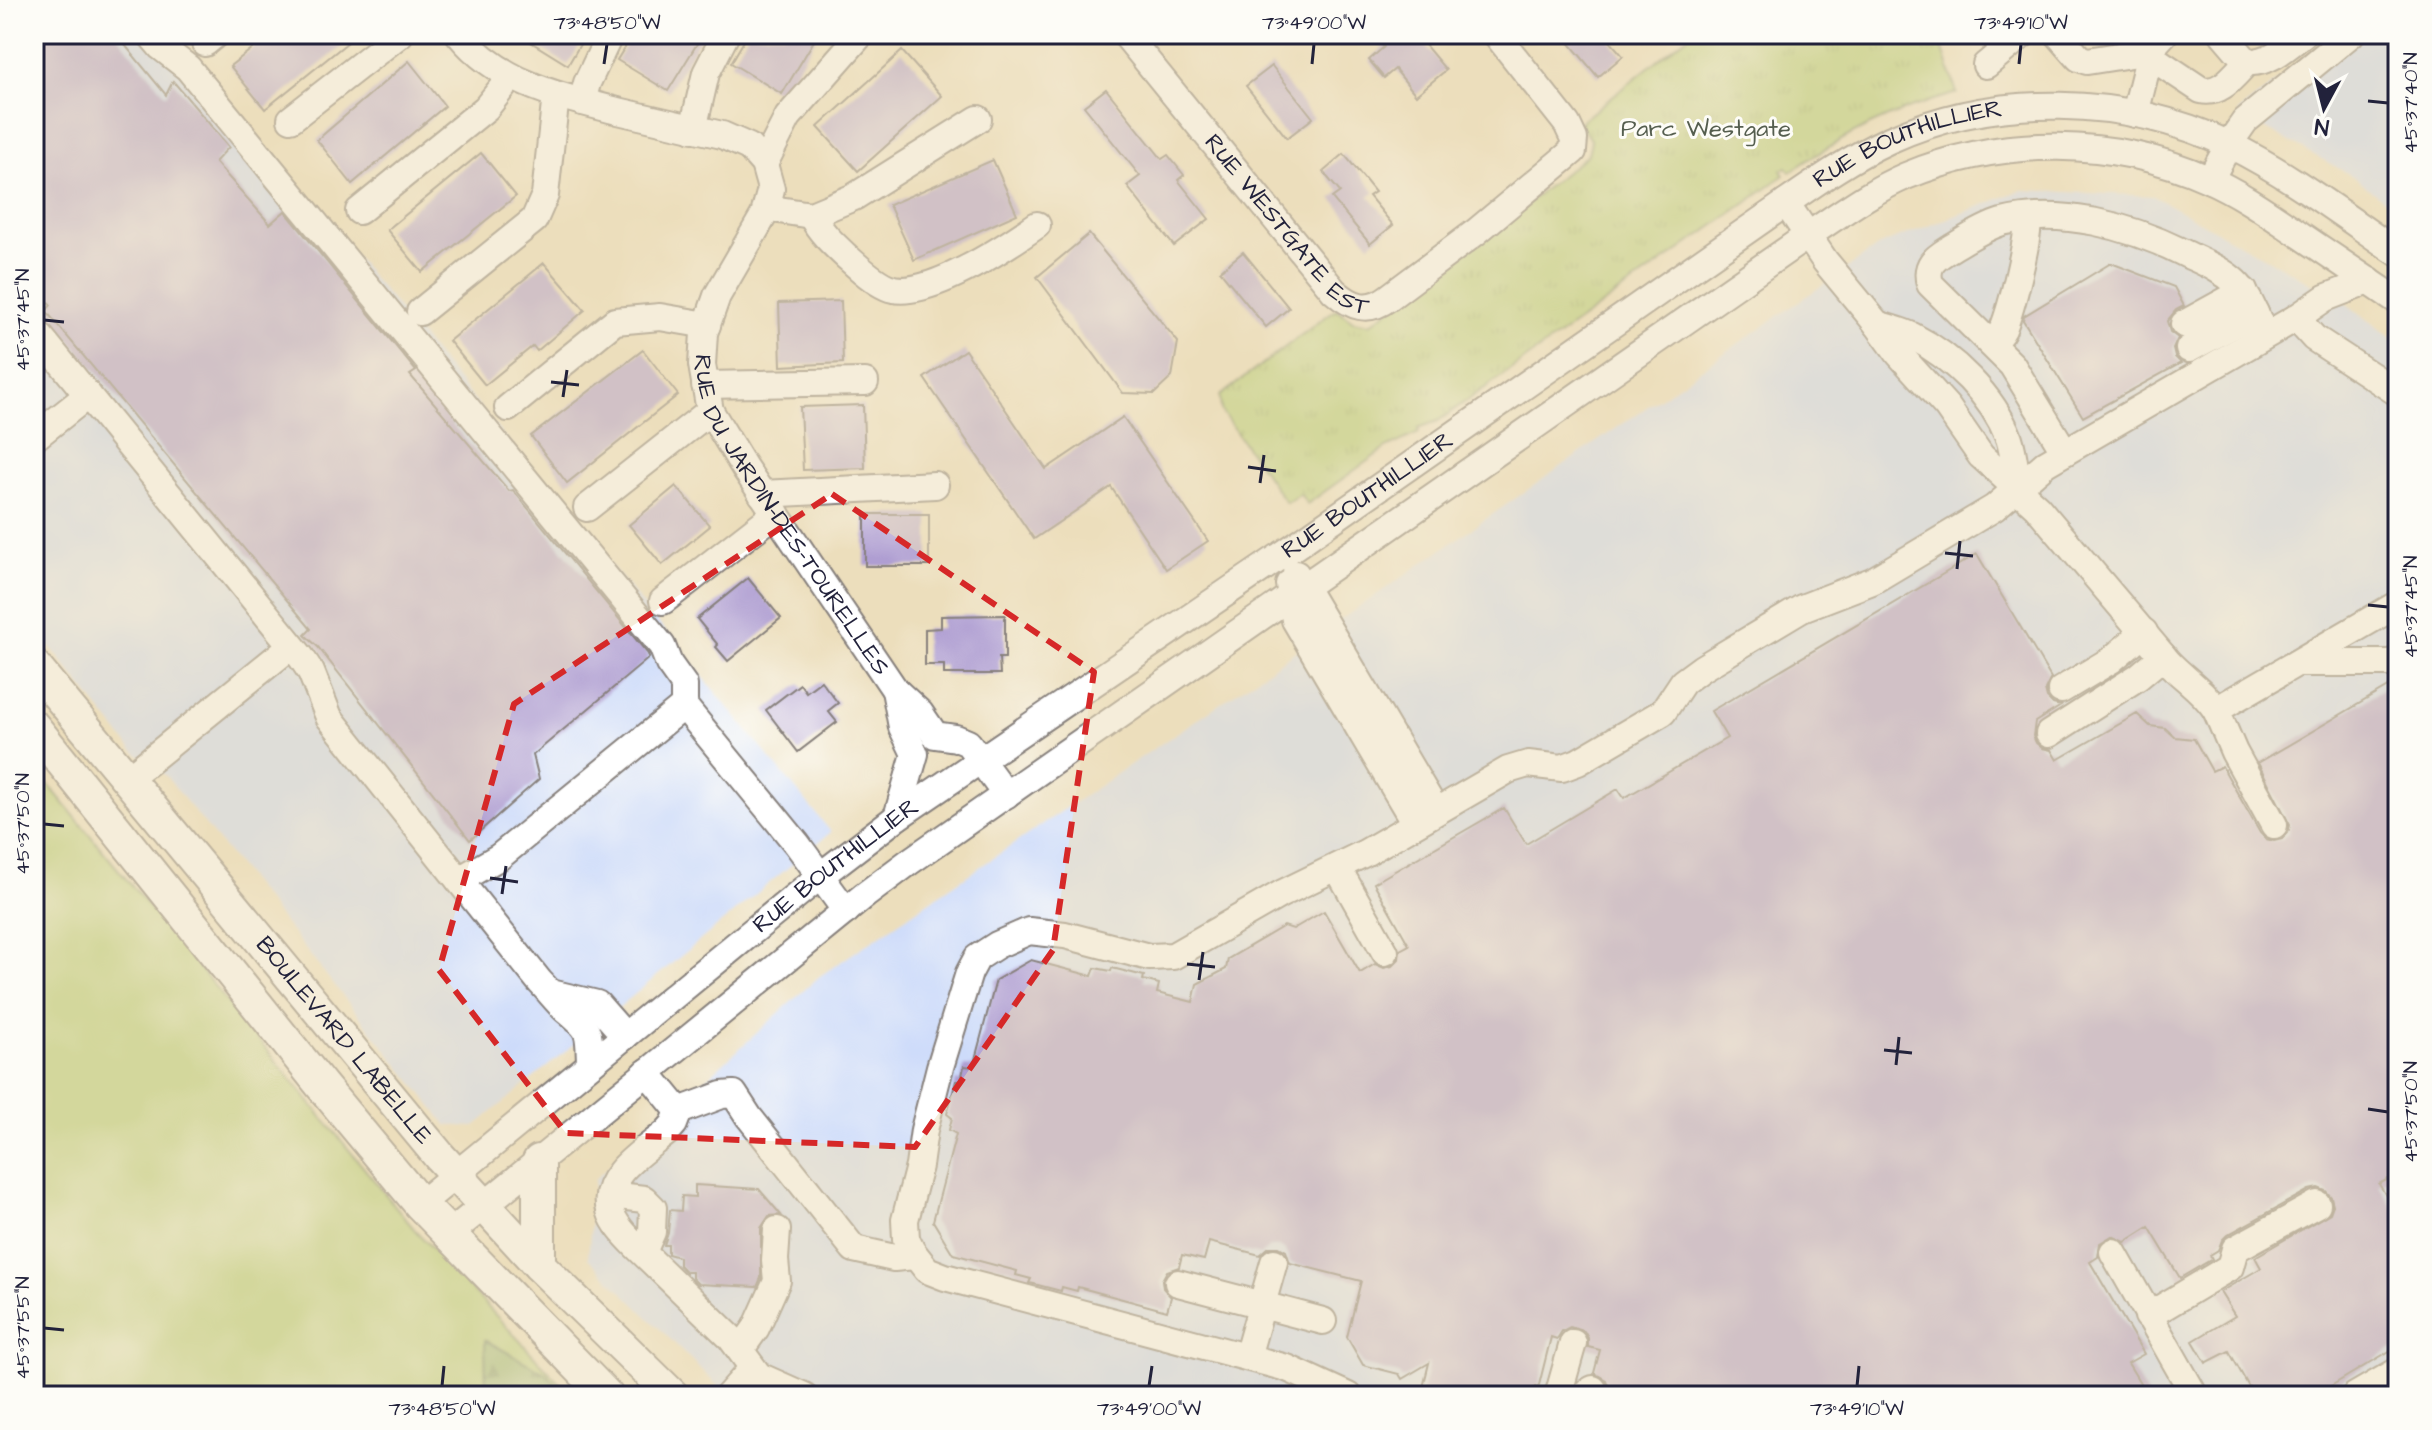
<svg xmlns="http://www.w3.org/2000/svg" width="2432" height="1430" font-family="'Architects Daughter',sans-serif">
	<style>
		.built { fill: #cddbfa }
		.grass { fill: #b4ce74; stroke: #6b7858; stroke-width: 2 }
		.forest { fill: url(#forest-firs); stroke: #586a50; stroke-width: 2 }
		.park { fill: url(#park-tufts); stroke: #6b7858; stroke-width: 2 }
		.building { fill: #af9ed2 }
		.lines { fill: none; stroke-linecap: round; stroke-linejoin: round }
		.minor-casing { stroke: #87807c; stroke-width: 30 }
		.major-casing { stroke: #87807c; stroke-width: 36 }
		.minor { stroke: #fff; stroke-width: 26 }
		.major { stroke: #fff; stroke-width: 32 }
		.marked { fill: none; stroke: #d62828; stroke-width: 6; stroke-dasharray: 16 10; stroke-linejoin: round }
		.ticks { fill: none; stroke: #22223b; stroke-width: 3 }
		.labels { text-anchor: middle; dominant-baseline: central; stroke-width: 6; stroke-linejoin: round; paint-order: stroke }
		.park-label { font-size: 24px; fill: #555e4f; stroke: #fdfcf7 }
		.street-label { font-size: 24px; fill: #22223b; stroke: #fdfcf7 }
		.neatline { fill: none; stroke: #22223b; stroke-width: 3 }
		.ticks-label { font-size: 20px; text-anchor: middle; fill: #22223b }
	</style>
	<defs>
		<pattern id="forest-firs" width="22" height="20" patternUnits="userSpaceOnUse" patternTransform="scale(2)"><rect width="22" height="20" fill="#8fb166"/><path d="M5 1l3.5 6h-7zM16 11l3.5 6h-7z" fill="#749055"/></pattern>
		<pattern id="park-tufts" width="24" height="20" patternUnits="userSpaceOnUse" patternTransform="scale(2)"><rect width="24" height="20" fill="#b4ce74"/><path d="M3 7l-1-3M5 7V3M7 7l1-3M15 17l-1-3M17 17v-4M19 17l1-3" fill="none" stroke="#9ab165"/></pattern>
	</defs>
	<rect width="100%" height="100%" fill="#fdfcf7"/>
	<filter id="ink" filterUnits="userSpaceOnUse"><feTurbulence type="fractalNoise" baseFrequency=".0125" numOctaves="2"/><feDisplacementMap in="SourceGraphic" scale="16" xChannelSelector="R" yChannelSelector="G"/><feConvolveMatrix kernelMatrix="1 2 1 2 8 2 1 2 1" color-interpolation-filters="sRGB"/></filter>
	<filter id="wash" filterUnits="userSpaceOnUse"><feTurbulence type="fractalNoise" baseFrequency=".006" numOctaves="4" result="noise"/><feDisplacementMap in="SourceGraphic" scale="32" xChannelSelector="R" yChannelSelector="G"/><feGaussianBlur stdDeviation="1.8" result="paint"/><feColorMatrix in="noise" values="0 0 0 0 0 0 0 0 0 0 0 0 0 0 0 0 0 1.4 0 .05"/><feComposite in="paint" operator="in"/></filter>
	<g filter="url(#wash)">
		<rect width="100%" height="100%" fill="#ecdebc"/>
		<g class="built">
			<polygon points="34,34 171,34 831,832 474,1127 447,1125 165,775 132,750 34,626"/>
			<polygon points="2336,34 2398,34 2398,210 2351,175 2237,113"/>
			<polygon points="2022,190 2153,196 2340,299 2398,343 2398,1396 728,1396 588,1258 595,1179 820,976 1221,703 1882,244"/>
		</g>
		<polygon class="grass" points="34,767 415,1230 572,1396 34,1396"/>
		<polygon class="forest" points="485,1340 547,1374 565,1396 486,1396"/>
		<path class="park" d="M1690,34H1938L1957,93C1893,111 1845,134 1790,172L1786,167L1781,170L1784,175L1763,191L1438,421L1418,428L1419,433L1386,448L1307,504L1300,494L1286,503L1221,411L1220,396L1336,309L1353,321L1370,324L1477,244L1588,154L1591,141L1579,123Z"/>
		<g id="blocks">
			<g class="building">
				<polygon points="34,34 116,34 166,95 173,81 229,147 215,162 270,224 285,211 416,371 410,375 509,491 513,490 648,654 649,658 533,755 539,779 470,840 318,647 305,635 311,629 46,311 51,305 34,285"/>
				<polygon points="271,34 358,34 265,109 230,66"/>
				<polygon points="518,34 586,34 568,65"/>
				<polygon points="633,34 703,34 668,91 617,60"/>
				<polygon points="748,34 818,34 782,94 731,63"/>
				<polygon points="1373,34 1416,34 1446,70 1416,95 1395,69 1384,78 1369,60 1384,47"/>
				<polygon points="1562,34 1604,34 1623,56 1598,77"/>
				<polygon points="902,51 942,96 858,171 818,127"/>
				<polygon points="409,61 445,106 352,184 317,140"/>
				<polygon points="1272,66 1313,118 1287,138 1246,86"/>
				<polygon points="1106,89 1162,159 1168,155 1184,175 1178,180 1209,219 1174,246 1127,186 1140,176 1084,106"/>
				<polygon points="481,153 516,196 422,272 387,230"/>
				<polygon points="1344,154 1375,192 1369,196 1393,225 1370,244 1332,198 1340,192 1323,172"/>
				<polygon points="993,160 1017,214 914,260 889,205"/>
				<polygon points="1089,234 1178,342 1172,377 1154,394 1123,393 1037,277"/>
				<polygon points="1243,252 1289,308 1266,327 1220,271"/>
				<polygon points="544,263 585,310 537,351 533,346 485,385 449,341"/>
				<polygon points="2111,263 2174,287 2184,306 2176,310 2167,321 2170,332 2178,338 2173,349 2175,357 2181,363 2083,417 2023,320 2024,316"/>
				<polygon points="841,301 843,363 781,366 779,303"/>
				<polygon points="643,350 678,395 567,483 531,436"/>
				<polygon points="965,350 1046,469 1123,417 1208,541 1166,569 1111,487 1034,539 924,378"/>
				<polygon points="863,405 865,468 803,470 800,407"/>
				<polygon points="676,486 710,526 662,565 629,525"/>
				<rect x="865" y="514" width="64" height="52"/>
				<polygon points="1977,554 2051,678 2045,690 2047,698 2053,704 2061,706 2035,722 2033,736 2036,743 2042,748 2051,750 2057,760 2137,714 2150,726 2165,728 2175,737 2194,739 2212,771 2222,766 2260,833 2266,839 2274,841 2282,839 2288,833 2290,825 2258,763 2398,681 2398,1168 2390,1173 2392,1177 2379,1184 2398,1216 2398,1346 2314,1396 2254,1396 2229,1351 2206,1363 2193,1341 2235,1316 2220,1292 2261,1268 2255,1257 2330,1213 2333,1205 2331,1197 2326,1191 2318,1188 2309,1190 2227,1235 2222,1240 2218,1250 2210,1255 2212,1259 2180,1278 2149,1227 2125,1242 2112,1236 2100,1243 2098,1257 2090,1262 2144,1354 2128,1363 2148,1396 1607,1396 1609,1388 1606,1380 1594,1373 1600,1350 1588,1347 1588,1338 1584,1331 1570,1327 1562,1331 1557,1339 1551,1337 1539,1385 1521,1396 1421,1396 1429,1363 1402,1379 1399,1374 1363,1365 1347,1337 1361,1281 1290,1263 1286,1251 1279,1247 1269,1247 1260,1255 1209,1242 1204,1260 1182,1255 1179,1267 1167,1271 1162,1280 1163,1288 1171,1297 1167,1311 1078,1287 1077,1291 1062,1287 1061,1291 1034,1284 1029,1283 1031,1279 1016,1275 1017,1271 953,1254 933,1221 956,1134 949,1130 952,1118 947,1114 956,1081 961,1081 964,1066 973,1067 996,980 1031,960 1092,976 1095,968 1111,971 1112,968 1144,976 1143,980 1159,984 1157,993 1193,1002 1197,984 1226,969 1228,959 1284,926 1293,929 1324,911 1360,973 1375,964 1384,968 1392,966 1399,959 1400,950 1409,945 1374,883 1504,808 1526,844 1618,789 1624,798 1727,738 1711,711"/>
				<polygon points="748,578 781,618 728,661 716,647 718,645 697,619"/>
				<polygon points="1005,615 1005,658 999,658 1000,674 944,674 944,665 925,665 925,629 941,628 941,616"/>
				<polygon points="821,681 838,703 828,711 837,722 798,752 766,710 800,684 806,692"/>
				<polygon points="695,1185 759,1189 781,1215 769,1216 761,1228 761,1278 757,1287 698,1284 692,1278 692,1272 686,1272 679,1265 679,1257 668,1254 668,1245 664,1245 668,1233 670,1210 681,1211 682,1196 695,1197"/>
			</g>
		</g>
	</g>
	<g filter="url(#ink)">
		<use href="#blocks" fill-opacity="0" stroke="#87807c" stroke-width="2"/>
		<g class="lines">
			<defs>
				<g id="minor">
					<polyline points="150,34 161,47 188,68 662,646 669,664 684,685 684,706"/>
					<path id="s1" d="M459,34C500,84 559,96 618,111C653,119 687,127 722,135L749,147L764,164L771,189L764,215L717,296L704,333L702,365L710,411L744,467L895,690L920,713L935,735L956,738L968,743L1006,795"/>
					<path id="s2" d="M1125,34L1334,291C1352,307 1368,313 1388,298L1476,232L1573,151L1574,139L1567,124L1496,34"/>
					<path d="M2058,34L2079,58L2087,61L2144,52L2201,90C2221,95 2234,75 2247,62L2223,34"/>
					<polyline points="205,43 216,34"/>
					<path d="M2247,62C2269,64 2287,47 2303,34"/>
					<polyline points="1986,65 2023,34"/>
					<polyline points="582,102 587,83 610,34"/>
					<polyline points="2135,114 2150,54 2154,45 2164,34"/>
					<polyline points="291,119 400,34"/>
					<polyline points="693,129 706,73 726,34"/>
					<polyline points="764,164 788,117 861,34"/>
					<polyline points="2210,180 2229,144 2245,121 2351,34"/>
					<path d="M1786,203L1825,261L1877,324L1899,354L1947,407L1981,456L2037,507L2168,662C2184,679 2203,690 2216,710L2398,604"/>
					<polyline points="766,208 811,215 854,197 978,119"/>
					<polyline points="359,211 486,108 511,77"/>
					<path d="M811,215C820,232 833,244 847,257C858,267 873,281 887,287C923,303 1007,246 1037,225"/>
					<polyline points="420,312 534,220 545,195 556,95"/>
					<polyline points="2296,318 2314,338 2398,393"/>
					<path d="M1877,324C1889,328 1902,331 1912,336C1953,357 1992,395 2009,438C2014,453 2015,471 2018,487"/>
					<polyline points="2184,324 2244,291"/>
					<path d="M34,329L301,657L311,672L329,717L540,982C549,991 557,1002 566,1010C591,1031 589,1030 590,1064"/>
					<path d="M1990,343C1996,339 2000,335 2003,329C2012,307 2028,242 2028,219"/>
					<polyline points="2189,349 2255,313"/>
					<polyline points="705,385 865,382"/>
					<polyline points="508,408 615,321 660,317 707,325"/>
					<polyline points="34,438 88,395"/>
					<path d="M2065,452L2012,365L1930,284C1924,263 1937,257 1953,247C1968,238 1985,227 2002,222C2061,207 2129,226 2182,252C2200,261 2220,268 2235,282C2250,296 2256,317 2265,335"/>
					<polyline points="762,494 935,485"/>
					<polyline points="587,508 710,411"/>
					<polyline points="1296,574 1436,811"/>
					<polyline points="1289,584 1295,620 1415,823"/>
					<polyline points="663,601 776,513"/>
					<polyline points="2299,663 2391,663 2398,659"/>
					<polyline points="895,690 902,727 915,754 897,817"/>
					<polyline points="2061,690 2111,660 2144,632"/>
					<polyline points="2216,710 2234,752 2274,825"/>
					<polyline points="2049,734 2138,677 2163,656"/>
					<polyline points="127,779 291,646"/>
					<polyline points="1337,867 1385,952"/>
					<polyline points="459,880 499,857 684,706 797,844 846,911"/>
					<polyline points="551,993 597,1004 625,1036"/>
					<polyline points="647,1072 679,1111 722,1095 734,1094 749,1117 854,1249 894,1258 915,1256"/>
					<path d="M679,1111L674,1124L667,1132C646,1150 600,1176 610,1210C614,1224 626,1236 636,1246L731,1338L759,1376L804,1396"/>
					<polyline points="610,1195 644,1199 653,1208 652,1232 643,1252"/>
					<path id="s3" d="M420,1204L820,876L897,817L1295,546L1786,203C1819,180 1852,157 1889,140C1995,92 2125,95 2230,145C2289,174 2344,216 2398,253"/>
					<path d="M449,1234L865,895L909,862L1807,236C1839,215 1871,191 1906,176C2003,136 2113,137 2208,179C2242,194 2272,216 2302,236C2334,258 2366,279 2398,301"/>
					<polyline points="2113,1252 2192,1391"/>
					<polyline points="1178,1283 1323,1321"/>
					<polyline points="2148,1316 2230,1267 2235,1249 2317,1204"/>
					<polyline points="741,1349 756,1328 777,1281 775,1260 777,1230"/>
					<polyline points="1247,1357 1274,1262"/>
					<polyline points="728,1396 752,1369"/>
					<polyline points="1348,1396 1287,1368 945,1277 927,1270 912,1251 906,1239 905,1220 919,1166 924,1130 940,1067 969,973 977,958 997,945 1029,931 1065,935 1149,957 1173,956 1281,894 1365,853 1508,770 1528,764 1562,768 1578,762 1663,712 1683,682 1702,668 1802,608 1872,581 1994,508 2046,463 2296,318 2325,298 2369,281"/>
					<polyline points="1558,1396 1573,1343"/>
					<polyline points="1581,1396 1593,1389"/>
					<polyline points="2355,1396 2398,1371"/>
				</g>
				<g id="major">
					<path id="s4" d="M34,666L440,1157L539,1265L673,1396"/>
					<polyline points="34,727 322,1086 420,1204 607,1396"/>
					<polyline points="539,1265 539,1161"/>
				</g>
			</defs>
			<use href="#minor" class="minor-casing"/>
			<use href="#major" class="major-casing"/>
			<use href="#minor" class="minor"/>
			<use href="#major" class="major"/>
		</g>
	</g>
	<path d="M0 0H2432V1430H0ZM832,494L1094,672L1053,950L915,1147L566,1133L439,970L514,704Z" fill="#ecdebc" fill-opacity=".55" fill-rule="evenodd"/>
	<path class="marked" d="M832,494L1094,672L1053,950L915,1147L566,1133L439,970L514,704Z"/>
	<path class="ticks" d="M604,64L607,44M1312,64L1314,44M2019,64L2021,44M2368,101L2388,103M44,320L64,322M551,382L579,385M563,397L567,370M1248,467L1276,471M1260,483L1264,455M1945,553L1973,556M1957,569L1960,541M2368,605L2388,607M44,824L64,826M490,878L518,882M502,894L506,866M1187,964L1215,967M1199,980L1203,952M1884,1050L1912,1053M1896,1065L1899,1037M2368,1109L2388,1112M44,1328L64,1330M442,1386L444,1366M1149,1386L1152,1366M1857,1386L1859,1366"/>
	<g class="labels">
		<g class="park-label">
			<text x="1706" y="129">Parc Westgate</text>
		</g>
		<g class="street-label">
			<text stroke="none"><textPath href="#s3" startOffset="1832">RUE BOUTHILLIER</textPath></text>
			<text stroke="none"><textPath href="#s2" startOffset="252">RUE WESTGATE EST</textPath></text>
			<text stroke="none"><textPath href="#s3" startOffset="1184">RUE BOUTHILLIER</textPath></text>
			<text stroke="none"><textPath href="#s1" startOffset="732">RUE DU JARDIN-DES-TOURELLES</textPath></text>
			<text stroke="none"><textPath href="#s3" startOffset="536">RUE BOUTHILLIER</textPath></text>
			<text stroke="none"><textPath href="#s4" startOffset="486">BOULEVARD LABELLE</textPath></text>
		</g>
	</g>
	<rect width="2432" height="1430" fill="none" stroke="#fdfcf7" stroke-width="88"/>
	<g transform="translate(2324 108) rotate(187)" stroke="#fdfcf7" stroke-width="6" paint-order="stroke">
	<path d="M0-6L14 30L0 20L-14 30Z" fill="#22223b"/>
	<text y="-12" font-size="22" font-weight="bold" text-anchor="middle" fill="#22223b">N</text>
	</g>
	<rect x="44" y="44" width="2344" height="1342" class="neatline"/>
	<g class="ticks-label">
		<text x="607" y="29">73°48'50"W</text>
		<text x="1314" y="29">73°49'00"W</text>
		<text x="2021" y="29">73°49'10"W</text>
		<text transform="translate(2410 103) rotate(-90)" y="7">45°37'40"N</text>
		<text transform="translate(22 320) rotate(-90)" y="7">45°37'45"N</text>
		<text transform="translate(2410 607) rotate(-90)" y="7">45°37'45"N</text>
		<text transform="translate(22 824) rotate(-90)" y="7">45°37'50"N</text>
		<text transform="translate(2410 1112) rotate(-90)" y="7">45°37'50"N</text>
		<text transform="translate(22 1328) rotate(-90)" y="7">45°37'55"N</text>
		<text x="442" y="1415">73°48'50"W</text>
		<text x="1149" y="1415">73°49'00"W</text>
		<text x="1857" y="1415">73°49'10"W</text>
	</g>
</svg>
